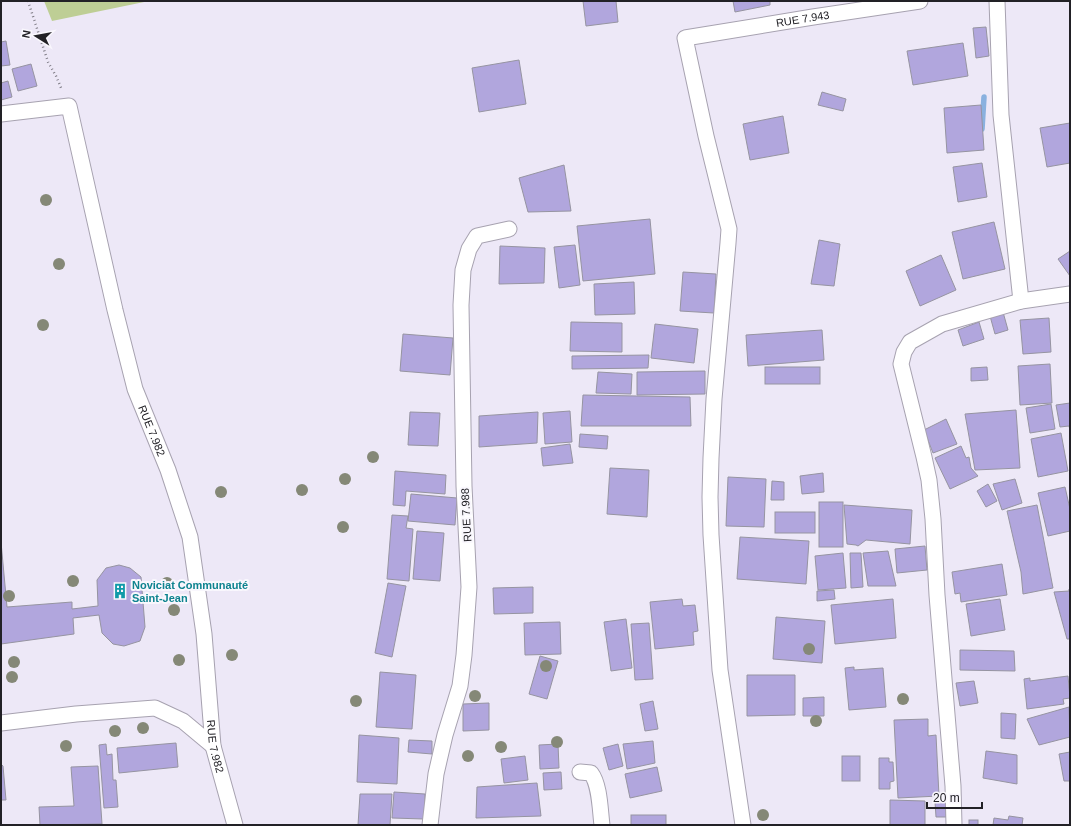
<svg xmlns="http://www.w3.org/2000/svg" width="1071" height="826" font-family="Helvetica,sans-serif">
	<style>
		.green { fill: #bece95 }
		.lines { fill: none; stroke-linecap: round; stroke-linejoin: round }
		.stream { stroke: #8ab1df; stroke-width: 5.5 }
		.building { fill: #b1a6dd; stroke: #9694a1 }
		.minor-casing { stroke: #a7a2b0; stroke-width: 17 }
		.path { stroke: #827f89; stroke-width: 2.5; stroke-dasharray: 1 3; stroke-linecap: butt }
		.minor { stroke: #fff; stroke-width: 15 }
		.tree { fill: #858877 }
		.labels { text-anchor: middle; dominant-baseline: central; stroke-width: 4; stroke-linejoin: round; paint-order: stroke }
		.street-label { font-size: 11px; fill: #222126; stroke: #f9f7fd }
		.culture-label { font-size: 11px; font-weight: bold; fill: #0d838f; stroke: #f9f7fd; text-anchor: start }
	</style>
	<rect width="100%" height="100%" fill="#ede8f7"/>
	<polygon class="green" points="44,1 149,1 52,21"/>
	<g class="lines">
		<polyline class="stream" points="982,129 984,97"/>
	</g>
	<g class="building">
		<polygon points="583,1 616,1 618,22 586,26"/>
		<polygon points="733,1 770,1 770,5 735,12"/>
		<polygon points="986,27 989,56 976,58 973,28"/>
		<polygon points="6,41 10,65 1,66 1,42"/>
		<polygon points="963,43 968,76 913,85 907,51"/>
		<polygon points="519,60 526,104 479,112 472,68"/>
		<polygon points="31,64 37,86 18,91 12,69"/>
		<polygon points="8,81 12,97 1,100 1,83"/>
		<polygon points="822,92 846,99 843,111 818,105"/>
		<polygon points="981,105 984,150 947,153 944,108"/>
		<polygon points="783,116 789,153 750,160 743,124"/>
		<polygon points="1070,123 1070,163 1047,167 1040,128"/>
		<polygon points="982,163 987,197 958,202 953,167"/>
		<polygon points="564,165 571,211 528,212 519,178"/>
		<polygon points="650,219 655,274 583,281 577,226"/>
		<polygon points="994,222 1005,269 963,279 952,232"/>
		<polygon points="819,240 840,244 834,286 811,284"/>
		<polygon points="575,245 580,285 559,288 554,247"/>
		<polygon points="500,246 545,248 544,283 499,284"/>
		<polygon points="1070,251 1070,276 1058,259"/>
		<polygon points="941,255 956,290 920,306 906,271"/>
		<polygon points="683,272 716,274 714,313 680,311"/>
		<polygon points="634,282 635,314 595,315 594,284"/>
		<polygon points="1003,312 1008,330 995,334 990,316"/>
		<polygon points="1049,318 1051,352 1023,354 1020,320"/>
		<polygon points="571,322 622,323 622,352 570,351"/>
		<polygon points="979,322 984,339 963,346 958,330"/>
		<polygon points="655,324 698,329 694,363 651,358"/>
		<polygon points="822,330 824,360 748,366 746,335"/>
		<polygon points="403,334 453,338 450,375 400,371"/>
		<polygon points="649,355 648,368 572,369 572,356"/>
		<polygon points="1050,364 1052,403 1020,405 1018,366"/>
		<rect x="765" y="367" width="55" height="17"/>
		<polygon points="987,367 988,380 971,381 971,368"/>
		<polygon points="705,371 705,394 637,395 637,372"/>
		<polygon points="598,372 632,374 631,394 596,393"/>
		<polygon points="583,395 690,397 691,426 581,426"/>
		<polygon points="1070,403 1070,430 1069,426 1060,427 1056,405"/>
		<polygon points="1051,404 1055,429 1030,433 1026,408"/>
		<polygon points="1016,410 1020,468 975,470 965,414"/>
		<polygon points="570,411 572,442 545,444 543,413"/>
		<polygon points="410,412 440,413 438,446 408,445"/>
		<polygon points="538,412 537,443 479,447 479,416"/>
		<polygon points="946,419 957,444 933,453 924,430"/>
		<polygon points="1061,433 1068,471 1038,477 1031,439"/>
		<polygon points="580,434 608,436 607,449 579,447"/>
		<polygon points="570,444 573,463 543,466 541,448"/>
		<polygon points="961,446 966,458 969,457 971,468 978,476 950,489 935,458"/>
		<polygon points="610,468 649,470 647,517 607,514"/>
		<polygon points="395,471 446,475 445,494 406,491 405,506 393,505"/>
		<polygon points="823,473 824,492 802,494 800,476"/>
		<polygon points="728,477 766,479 764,527 726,526"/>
		<polygon points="1015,479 1022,503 1002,510 993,484"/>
		<polygon points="772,481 784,482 784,500 771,500"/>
		<polygon points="988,484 997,501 986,507 977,491"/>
		<polygon points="1065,487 1070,509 1070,531 1048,536 1038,493"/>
		<polygon points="411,494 457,498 455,525 408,521"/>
		<rect x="819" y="502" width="24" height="45"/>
		<polygon points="844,505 912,510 910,544 866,540 858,546 856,545 847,544"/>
		<polygon points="1037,505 1053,588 1023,594 1021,572 1007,511"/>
		<rect x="775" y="512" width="40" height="21"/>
		<polygon points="392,515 408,516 406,528 413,529 409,581 387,579"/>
		<polygon points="417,531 444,533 440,581 413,579"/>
		<polygon points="740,537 809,541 806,584 737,579"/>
		<polygon points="1,542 7,607 72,602 72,609 98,606 97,580 106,568 119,565 130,568 141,577 145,627 140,641 124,646 113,644 102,633 99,615 73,618 74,634 1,644"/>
		<polygon points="925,546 927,570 897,573 895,549"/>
		<polygon points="888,551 896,586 868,586 863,553"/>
		<polygon points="843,553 846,588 818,590 815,556"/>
		<polygon points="850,553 861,553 863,587 851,588"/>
		<polygon points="1002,564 1007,595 961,602 960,593 955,594 952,572"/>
		<polygon points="388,583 406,586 392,657 375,653"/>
		<polygon points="533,587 533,613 494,614 493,588"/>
		<polygon points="1069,589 1070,589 1070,639 1067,639 1054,592 1069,591"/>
		<polygon points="834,590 835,599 817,601 817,591"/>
		<polygon points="682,599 683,606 695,605 698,631 693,632 694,645 655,649 650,602"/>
		<polygon points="893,599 896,638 835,644 831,605"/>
		<polygon points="1000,599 1005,630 971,636 966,604"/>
		<polygon points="776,617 825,621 822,663 773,659"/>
		<polygon points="626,619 632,668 611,671 604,622"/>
		<polygon points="560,622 561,654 525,655 524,623"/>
		<polygon points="649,623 653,679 635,680 631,624"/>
		<polygon points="960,650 1014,651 1015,671 960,670"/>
		<polygon points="540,656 558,661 547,699 529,694"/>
		<polygon points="854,667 854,670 883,668 886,707 849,710 845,668"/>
		<polygon points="380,672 416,675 412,729 376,727"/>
		<polygon points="747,675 795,675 795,715 747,716"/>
		<polygon points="1068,676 1070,698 1063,699 1064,704 1027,709 1024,679 1030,678 1030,681"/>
		<polygon points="974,681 978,703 960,706 956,683"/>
		<polygon points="824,697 824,716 803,716 803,698"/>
		<polygon points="653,701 658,729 645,731 640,704"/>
		<polygon points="489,703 489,730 463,731 463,704"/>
		<polygon points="1069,707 1070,737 1039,745 1027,719"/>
		<polygon points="1001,713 1016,714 1015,739 1001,738"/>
		<polygon points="928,719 928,736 936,735 939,796 898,798 894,720"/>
		<polygon points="359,735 399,738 397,784 357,782"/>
		<polygon points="409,740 432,741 432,754 408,752"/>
		<polygon points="653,741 655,763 627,769 623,744"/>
		<polygon points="176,743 178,767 119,773 117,748"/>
		<polygon points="106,744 107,755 112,754 113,780 116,780 118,807 104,808 99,745"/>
		<polygon points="558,744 559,768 540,769 539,745"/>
		<polygon points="618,744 623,766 609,770 603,748"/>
		<polygon points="986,751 1017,755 1017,784 983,778"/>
		<polygon points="1070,752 1070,781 1064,781 1059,754"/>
		<polygon points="525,756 528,780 504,783 501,759"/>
		<rect x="842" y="756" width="18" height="25"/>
		<polygon points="879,758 889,758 889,762 893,762 894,781 890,782 890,789 879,789"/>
		<polygon points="1,760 1,764 3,766 6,800 1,800"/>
		<polygon points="98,766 102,824 40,825 39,807 74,806 71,767"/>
		<polygon points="657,767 662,791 630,798 625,774"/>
		<polygon points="561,772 562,789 544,790 543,773"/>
		<polygon points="537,783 541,816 476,818 477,787"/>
		<polygon points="394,792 425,794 424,819 392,818"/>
		<polygon points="360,794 392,794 390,825 358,825"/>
		<polygon points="890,800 925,801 925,825 890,825"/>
		<polygon points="935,802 946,802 946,817 936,817"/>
		<rect x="631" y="815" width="35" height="10"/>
		<polygon points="1009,816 1023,818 1022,825 993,825 994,818 1008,820"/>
		<rect x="969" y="820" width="9" height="5"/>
	</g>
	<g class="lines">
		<defs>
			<g id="minor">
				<polyline points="997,1 1001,115 1021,301"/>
				<path id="s1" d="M1,114L69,106L115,310L135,389L168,470L190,537L204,634L213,746L235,825"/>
				<polyline points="1,723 76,714 155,708 183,721 213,746"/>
				<path d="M580,772L591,773C600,785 600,810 602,825"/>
				<polyline points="430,825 436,774 445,735 460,686 464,655 469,587 464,486 461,305 463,270 469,249 477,236 509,229"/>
				<path id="s2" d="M743,825L720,670L711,535L710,497L711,458L714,399L728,243L729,229L706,136L685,38L813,17L920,1"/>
				<polyline points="954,825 953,786 937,595 933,519 929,480 924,457 901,364 904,352 910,342 942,324 1021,301 1070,294"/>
			</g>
		</defs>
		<use href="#minor" class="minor-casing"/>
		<polyline class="path" points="28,1 48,62 56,76 62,90"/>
		<use href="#minor" class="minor"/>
	</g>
	<g class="tree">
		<circle cx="46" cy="200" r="6"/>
		<circle cx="59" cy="264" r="6"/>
		<circle cx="43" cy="325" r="6"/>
		<circle cx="373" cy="457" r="6"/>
		<circle cx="345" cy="479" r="6"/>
		<circle cx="302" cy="490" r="6"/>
		<circle cx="221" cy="492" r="6"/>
		<circle cx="343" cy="527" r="6"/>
		<circle cx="73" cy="581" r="6"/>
		<circle cx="167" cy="583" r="6"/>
		<circle cx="9" cy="596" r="6"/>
		<circle cx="174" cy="610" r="6"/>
		<circle cx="809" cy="649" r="6"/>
		<circle cx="232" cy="655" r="6"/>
		<circle cx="179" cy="660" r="6"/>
		<circle cx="14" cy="662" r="6"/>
		<circle cx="546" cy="666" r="6"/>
		<circle cx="12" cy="677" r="6"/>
		<circle cx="475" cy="696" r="6"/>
		<circle cx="903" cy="699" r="6"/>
		<circle cx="356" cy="701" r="6"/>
		<circle cx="816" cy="721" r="6"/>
		<circle cx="143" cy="728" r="6"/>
		<circle cx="115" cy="731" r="6"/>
		<circle cx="557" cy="742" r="6"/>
		<circle cx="66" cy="746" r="6"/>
		<circle cx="501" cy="747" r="6"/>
		<circle cx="468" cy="756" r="6"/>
		<circle cx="763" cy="815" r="6"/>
	</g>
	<defs>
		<symbol id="building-bare" viewBox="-9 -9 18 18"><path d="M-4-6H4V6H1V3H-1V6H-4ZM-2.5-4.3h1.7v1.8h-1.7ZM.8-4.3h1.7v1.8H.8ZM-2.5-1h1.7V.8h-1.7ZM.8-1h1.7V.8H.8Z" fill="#0f9aa8" stroke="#f9f7fd" stroke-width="2.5" paint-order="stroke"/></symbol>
	</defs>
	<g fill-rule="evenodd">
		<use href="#building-bare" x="109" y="580" width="22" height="22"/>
	</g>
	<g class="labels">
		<g class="street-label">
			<text stroke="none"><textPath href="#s2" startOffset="914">RUE 7.943</textPath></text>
			<text stroke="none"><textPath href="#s1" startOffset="404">RUE 7.982</textPath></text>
			<text transform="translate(466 515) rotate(-93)">RUE 7.988</text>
			<text stroke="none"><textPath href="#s1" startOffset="728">RUE 7.982</textPath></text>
		</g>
		<g class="culture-label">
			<text x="132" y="585">Noviciat Communauté<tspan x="132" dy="13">Saint-Jean</tspan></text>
		</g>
	</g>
	<rect width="1071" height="826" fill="none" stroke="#222126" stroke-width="4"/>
	<g transform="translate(36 36) rotate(281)" stroke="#f9f7fd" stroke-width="3" paint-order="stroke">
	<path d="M0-3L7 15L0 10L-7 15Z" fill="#222126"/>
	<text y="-6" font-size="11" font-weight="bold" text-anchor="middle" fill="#222126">N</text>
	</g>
	<path d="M927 802v6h55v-6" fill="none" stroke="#222126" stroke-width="2"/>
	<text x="933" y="802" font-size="12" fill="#222126" stroke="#f9f7fd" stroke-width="3" paint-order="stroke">20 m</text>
</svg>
